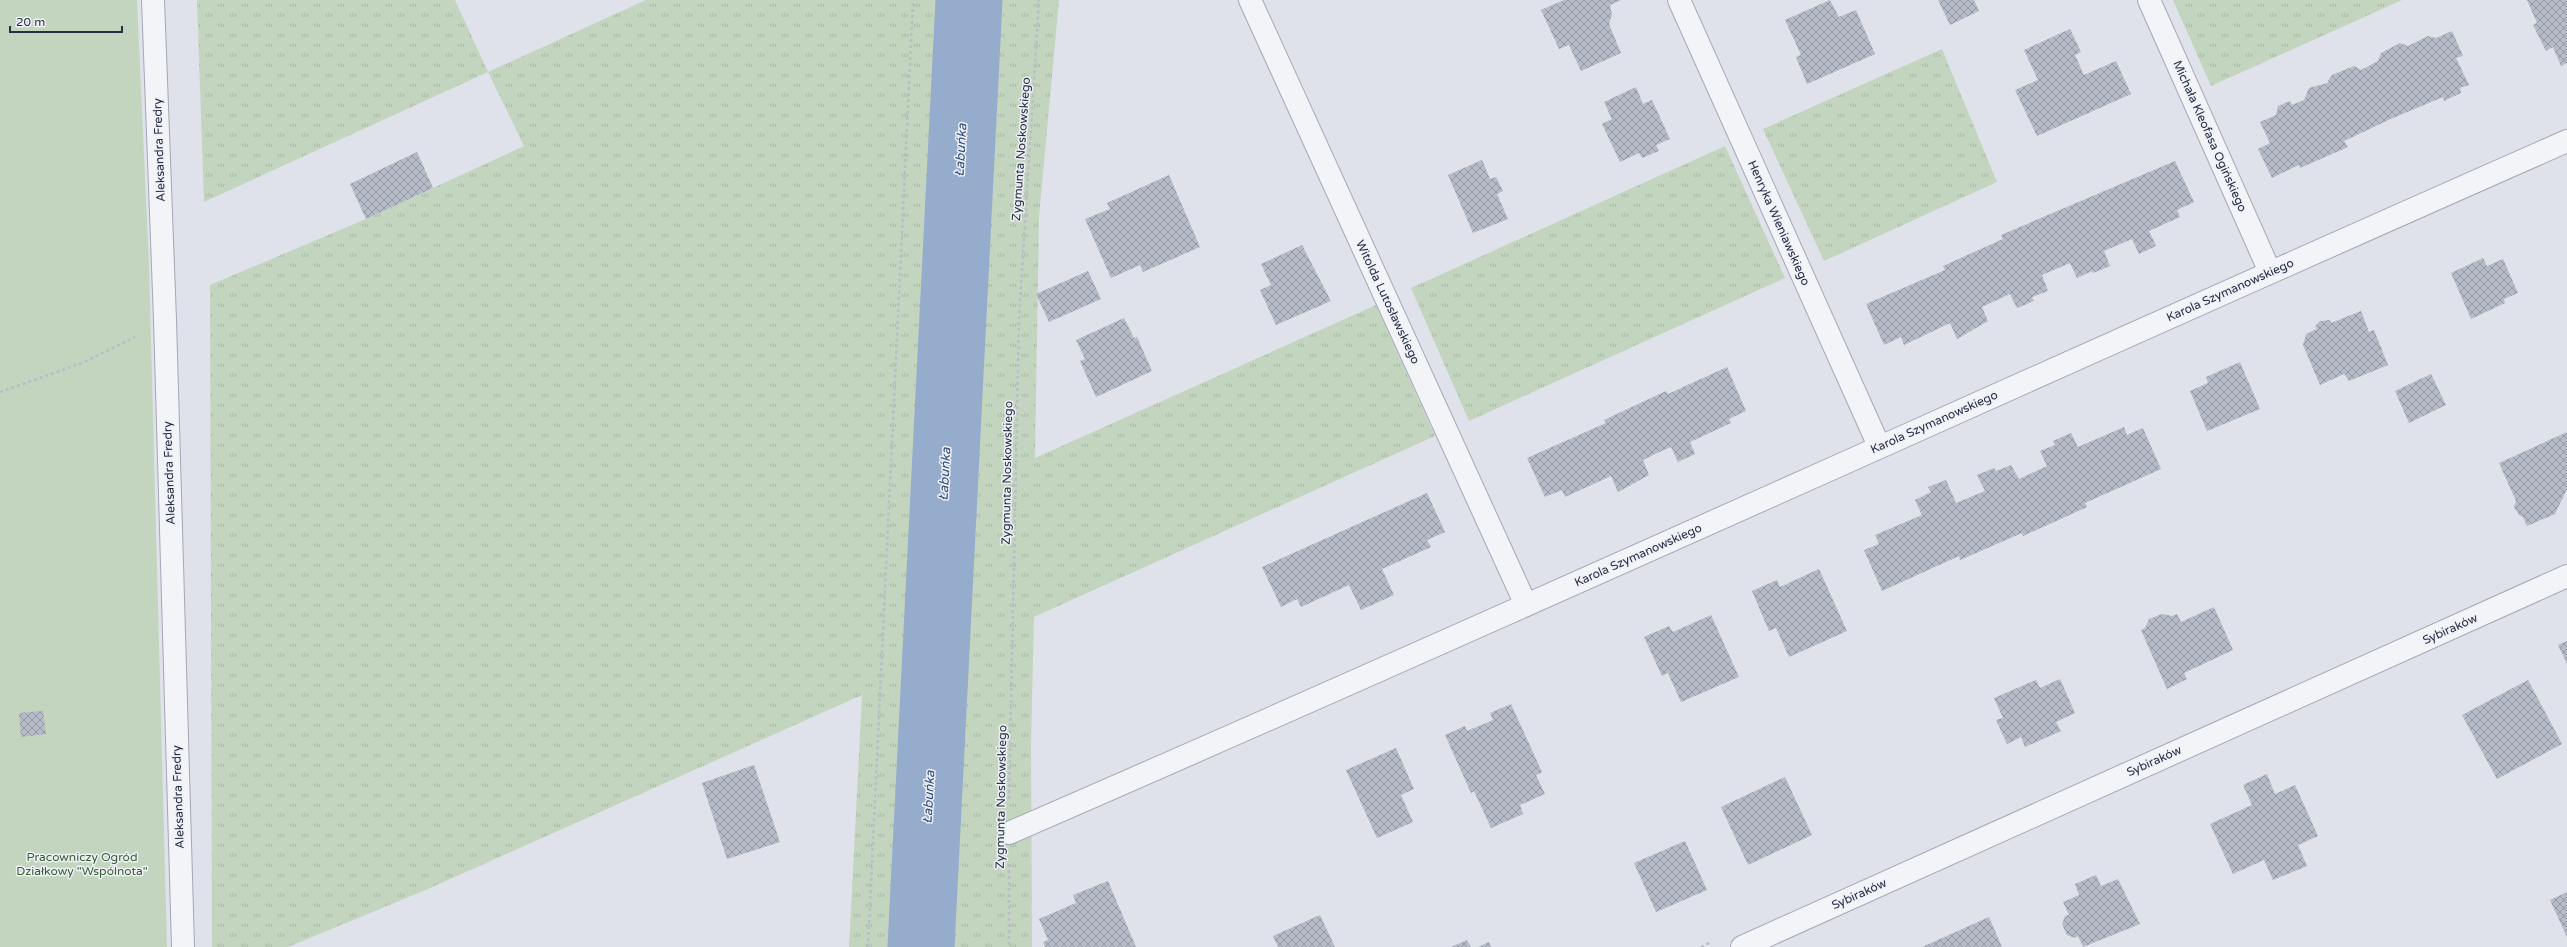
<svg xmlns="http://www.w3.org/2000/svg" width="2567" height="947" font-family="'Varela Round',sans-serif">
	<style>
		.grass { fill: url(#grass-tufts) }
		.garden { fill: #c3d5bf }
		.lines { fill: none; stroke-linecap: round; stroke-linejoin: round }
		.river { stroke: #96accd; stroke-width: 67 }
		.building { fill: url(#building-cross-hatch) }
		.service-casing { stroke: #a4a8b5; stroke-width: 24 }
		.minor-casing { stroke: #a4a8b5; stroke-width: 24 }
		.path { stroke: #b9bdc5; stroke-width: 2.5; stroke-dasharray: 3 3; stroke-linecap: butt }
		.service { stroke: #f2f4f8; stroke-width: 22 }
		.minor { stroke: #f2f4f8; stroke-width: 22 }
		.labels { text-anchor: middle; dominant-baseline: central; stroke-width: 3; stroke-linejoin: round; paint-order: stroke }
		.street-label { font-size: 12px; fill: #262e43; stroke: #eff1f7 }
		.park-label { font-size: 12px; fill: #366032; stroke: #eff1f7 }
		.water-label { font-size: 13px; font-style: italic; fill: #2c487a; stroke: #eff1f7 }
	</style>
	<defs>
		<pattern id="grass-tufts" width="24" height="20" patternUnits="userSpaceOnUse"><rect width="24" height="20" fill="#c3d5bf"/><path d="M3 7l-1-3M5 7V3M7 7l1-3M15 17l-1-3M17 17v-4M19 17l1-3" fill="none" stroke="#a7b7a5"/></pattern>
		<pattern id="building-cross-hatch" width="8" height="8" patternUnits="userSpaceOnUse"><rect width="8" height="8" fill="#b6bbc8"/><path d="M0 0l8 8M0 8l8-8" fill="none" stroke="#9498a4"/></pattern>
	</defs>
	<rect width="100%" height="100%" fill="#dfe2ea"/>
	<g class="grass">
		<polygon points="197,0 455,0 488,72 646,0 1059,0 1039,217 1035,458 1376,305 1435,436 1034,617 1031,746 1032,947 849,947 862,695 428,889 288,947 212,947 210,285 366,219 524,146 488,72 204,202"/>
		<polygon points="2173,0 2402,0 2211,86"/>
		<polygon points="1942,49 1997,182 1824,261 1763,129"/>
		<polygon points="1725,146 1785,278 1469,421 1411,288"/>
	</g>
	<polygon class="garden" points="0,0 137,0 149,265 167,947 0,947"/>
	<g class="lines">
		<polyline class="river" points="921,947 969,0"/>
	</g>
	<g class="building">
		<polygon points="1564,0 1621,0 1610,5 1612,15 1609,24 1621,53 1581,71 1569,45 1559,49 1541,10"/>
		<polygon points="1830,0 1839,17 1856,10 1875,54 1807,84 1796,57 1801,55 1785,20"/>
		<polygon points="1938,0 1974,0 1979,11 1950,25"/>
		<polygon points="2527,0 2567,0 2567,63 2561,66 2553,47 2546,51 2533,25 2537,23"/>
		<polygon points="2070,29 2081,52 2075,55 2084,75 2116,61 2131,94 2037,136 2015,90 2038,80 2024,50"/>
		<polygon points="2452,31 2463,56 2456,58 2469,85 2460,88 2461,93 2444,101 2443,97 2393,118 2344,141 2348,147 2300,168 2299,165 2272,178 2258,149 2270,143 2260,122 2276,115 2278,106 2290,101 2292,105 2304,100 2309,88 2327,83 2332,75 2354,66 2361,70 2378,61 2381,53 2400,43 2408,46 2428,36 2436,38"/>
		<polygon points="1636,87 1643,104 1652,100 1670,139 1656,145 1659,151 1642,158 1639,153 1620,162 1602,124 1612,119 1604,102"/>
		<polygon points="417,152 433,188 366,219 350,184"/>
		<polygon points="1482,160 1490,179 1496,177 1503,191 1497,194 1508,219 1473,233 1448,175"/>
		<polygon points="2175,161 2194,202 2177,210 2180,217 2149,231 2156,246 2139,254 2132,239 2104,251 2110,266 2093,273 2092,271 2077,278 2070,263 2042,275 2048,291 2032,297 2034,301 2017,308 2010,294 1982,307 1988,321 1957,339 1950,323 1904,345 1901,337 1884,345 1866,304 1945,270 1943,266 2003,239 2001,235"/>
		<polygon points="1169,175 1200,247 1143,272 1140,265 1111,278 1085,219 1110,209 1107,203"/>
		<polygon points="1302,245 1331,301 1276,325 1260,290 1271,285 1261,264"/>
		<polygon points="2483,258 2487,266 2503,259 2518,293 2504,299 2505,303 2471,319 2451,273"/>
		<polygon points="1088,271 1101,299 1049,322 1036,294"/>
		<polygon points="2361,311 2369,332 2374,330 2388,365 2349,381 2344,374 2320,385 2303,345 2306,334 2317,329 2315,326 2320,321 2330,320 2331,323"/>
		<polygon points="1124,318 1134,338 1137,337 1152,371 1096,397 1080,361 1085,359 1076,340"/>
		<polygon points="2240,362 2260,409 2207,431 2190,391 2208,383 2206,377"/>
		<polygon points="1727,367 1746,411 1729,419 1731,423 1690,442 1695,454 1678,462 1671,447 1657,453 1643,460 1649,475 1618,492 1611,476 1565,497 1562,490 1545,497 1527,458 1606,423 1604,420 1666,391 1668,394"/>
		<polygon points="2431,374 2446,405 2409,423 2395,391"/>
		<polygon points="2124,427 2127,435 2143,428 2161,469 2085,503 2087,507 2023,536 2022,533 1960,560 1959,556 1882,591 1864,550 1879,544 1875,535 1922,515 1915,500 1931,492 1928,487 1946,480 1956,503 1985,491 1977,475 1994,468 1996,471 2011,465 2019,479 2047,466 2040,451 2055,445 2053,441 2071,433 2078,447"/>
		<polygon points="2567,432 2567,489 2555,514 2527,526 2523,517 2519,515 2514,507 2516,501 2499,463"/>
		<polygon points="1427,493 1445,532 1427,540 1431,547 1382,569 1394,595 1361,610 1349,585 1301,607 1297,599 1281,607 1262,567"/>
		<polygon points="1819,569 1847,631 1789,657 1776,628 1769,631 1752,591 1777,580 1780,587"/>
		<polygon points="2214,607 2233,650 2184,673 2187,679 2167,689 2141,630 2145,628 2149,619 2162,614 2172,616 2177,614 2181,622"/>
		<polygon points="1711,615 1739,677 1681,702 1668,673 1662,676 1644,637 1669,626 1673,632"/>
		<polygon points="2567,641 2567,664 2558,645"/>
		<polygon points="2060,679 2075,713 2056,722 2061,731 2025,747 2021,737 2007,744 1996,720 2003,718 1994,698 2036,680 2040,688"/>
		<polygon points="2528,680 2562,744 2497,779 2462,715"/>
		<polygon points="1511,704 1542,772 1536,775 1545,794 1520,805 1523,814 1491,828 1474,791 1471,793 1445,735 1465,726 1467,731 1493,720 1490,713"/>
		<polygon points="43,711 46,734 21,737 19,713"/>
		<polygon points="1396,748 1414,789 1401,795 1413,822 1377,838 1346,770"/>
		<polygon points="754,765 780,842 727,859 702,783"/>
		<polygon points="2267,774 2275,794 2295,785 2318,836 2298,845 2307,866 2273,880 2264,860 2233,874 2210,824 2252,805 2243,785"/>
		<polygon points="1785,777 1812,835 1748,865 1721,807"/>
		<polygon points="1685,841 1707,890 1656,912 1634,863"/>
		<polygon points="2096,875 2101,886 2118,879 2140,924 2083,947 2078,936 2075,938 2067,935 2062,924 2065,916 2069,915 2063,902 2079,895 2075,884"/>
		<polygon points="1108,881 1136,947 1045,947 1043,942 1048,940 1039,919 1076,903 1073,895"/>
		<polygon points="2567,892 2567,937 2550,900"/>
		<polygon points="1320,915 1335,947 1278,947 1273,936"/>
		<polygon points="1989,917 2002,947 1922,947"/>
		<polygon points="1467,940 1471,947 1451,947"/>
		<polygon points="1489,942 1491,947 1478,947"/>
	</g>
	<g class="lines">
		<defs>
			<polyline id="service" points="165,320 183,947"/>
			<g id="minor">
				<polyline points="153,0 165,320"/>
				<polyline points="1250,0 1526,605"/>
				<polyline points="1679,0 1879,446"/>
				<polyline points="2149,0 2270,272"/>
				<path d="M1009,833C1530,607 2047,370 2567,141"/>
				<polyline points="1742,947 2567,576"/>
			</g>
		</defs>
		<use href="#service" class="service-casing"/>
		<use href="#minor" class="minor-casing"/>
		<g class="path">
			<polyline points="0,392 82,363 135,337"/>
			<polyline points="1009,799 1019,319 1039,0"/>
			<polyline points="1009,864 1009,947"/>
			<polyline points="868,947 913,0"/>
			<polyline points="1701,947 1711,942"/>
		</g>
		<use href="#service" class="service"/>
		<use href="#minor" class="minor"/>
	</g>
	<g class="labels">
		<g class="street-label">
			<text transform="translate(2210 136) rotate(66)">Michała Kleofasa Ogińskiego</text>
			<text transform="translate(1021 149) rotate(-86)">Zygmunta Noskowskiego</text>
			<text transform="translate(159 150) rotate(-92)">Aleksandra Fredry</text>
			<text transform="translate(1779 223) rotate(66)">Henryka Wieniawskiego</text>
			<text transform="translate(2230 290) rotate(-24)">Karola Szymanowskiego</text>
			<text transform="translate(1388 302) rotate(65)">Witolda Lutosławskiego</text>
			<text transform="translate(1934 422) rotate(-24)">Karola Szymanowskiego</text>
			<text transform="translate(169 473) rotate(-92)">Aleksandra Fredry</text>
			<text transform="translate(1007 473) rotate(-89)">Zygmunta Noskowskiego</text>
			<text transform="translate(1638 555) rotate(-24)">Karola Szymanowskiego</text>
			<text transform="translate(2450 629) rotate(-24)">Sybiraków</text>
			<text transform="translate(2154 761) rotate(-24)">Sybiraków</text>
			<text transform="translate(178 797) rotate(-92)">Aleksandra Fredry</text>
			<text transform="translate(1001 797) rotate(-89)">Zygmunta Noskowskiego</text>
			<text transform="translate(1859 894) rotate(-24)">Sybiraków</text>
		</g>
		<g class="park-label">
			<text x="82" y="857">Pracowniczy Ogród<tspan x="82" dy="14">Działkowy "Wspólnota"</tspan></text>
		</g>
		<g class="water-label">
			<text transform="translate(961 150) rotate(-87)">Łabuńka</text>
			<text transform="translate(945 474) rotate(-87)">Łabuńka</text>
			<text transform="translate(929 797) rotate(-87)">Łabuńka</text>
		</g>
	</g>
	<path d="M10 26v6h112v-6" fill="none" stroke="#262e43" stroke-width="2"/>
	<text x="16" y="26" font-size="12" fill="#262e43" stroke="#eff1f7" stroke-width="3" paint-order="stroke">20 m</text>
</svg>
